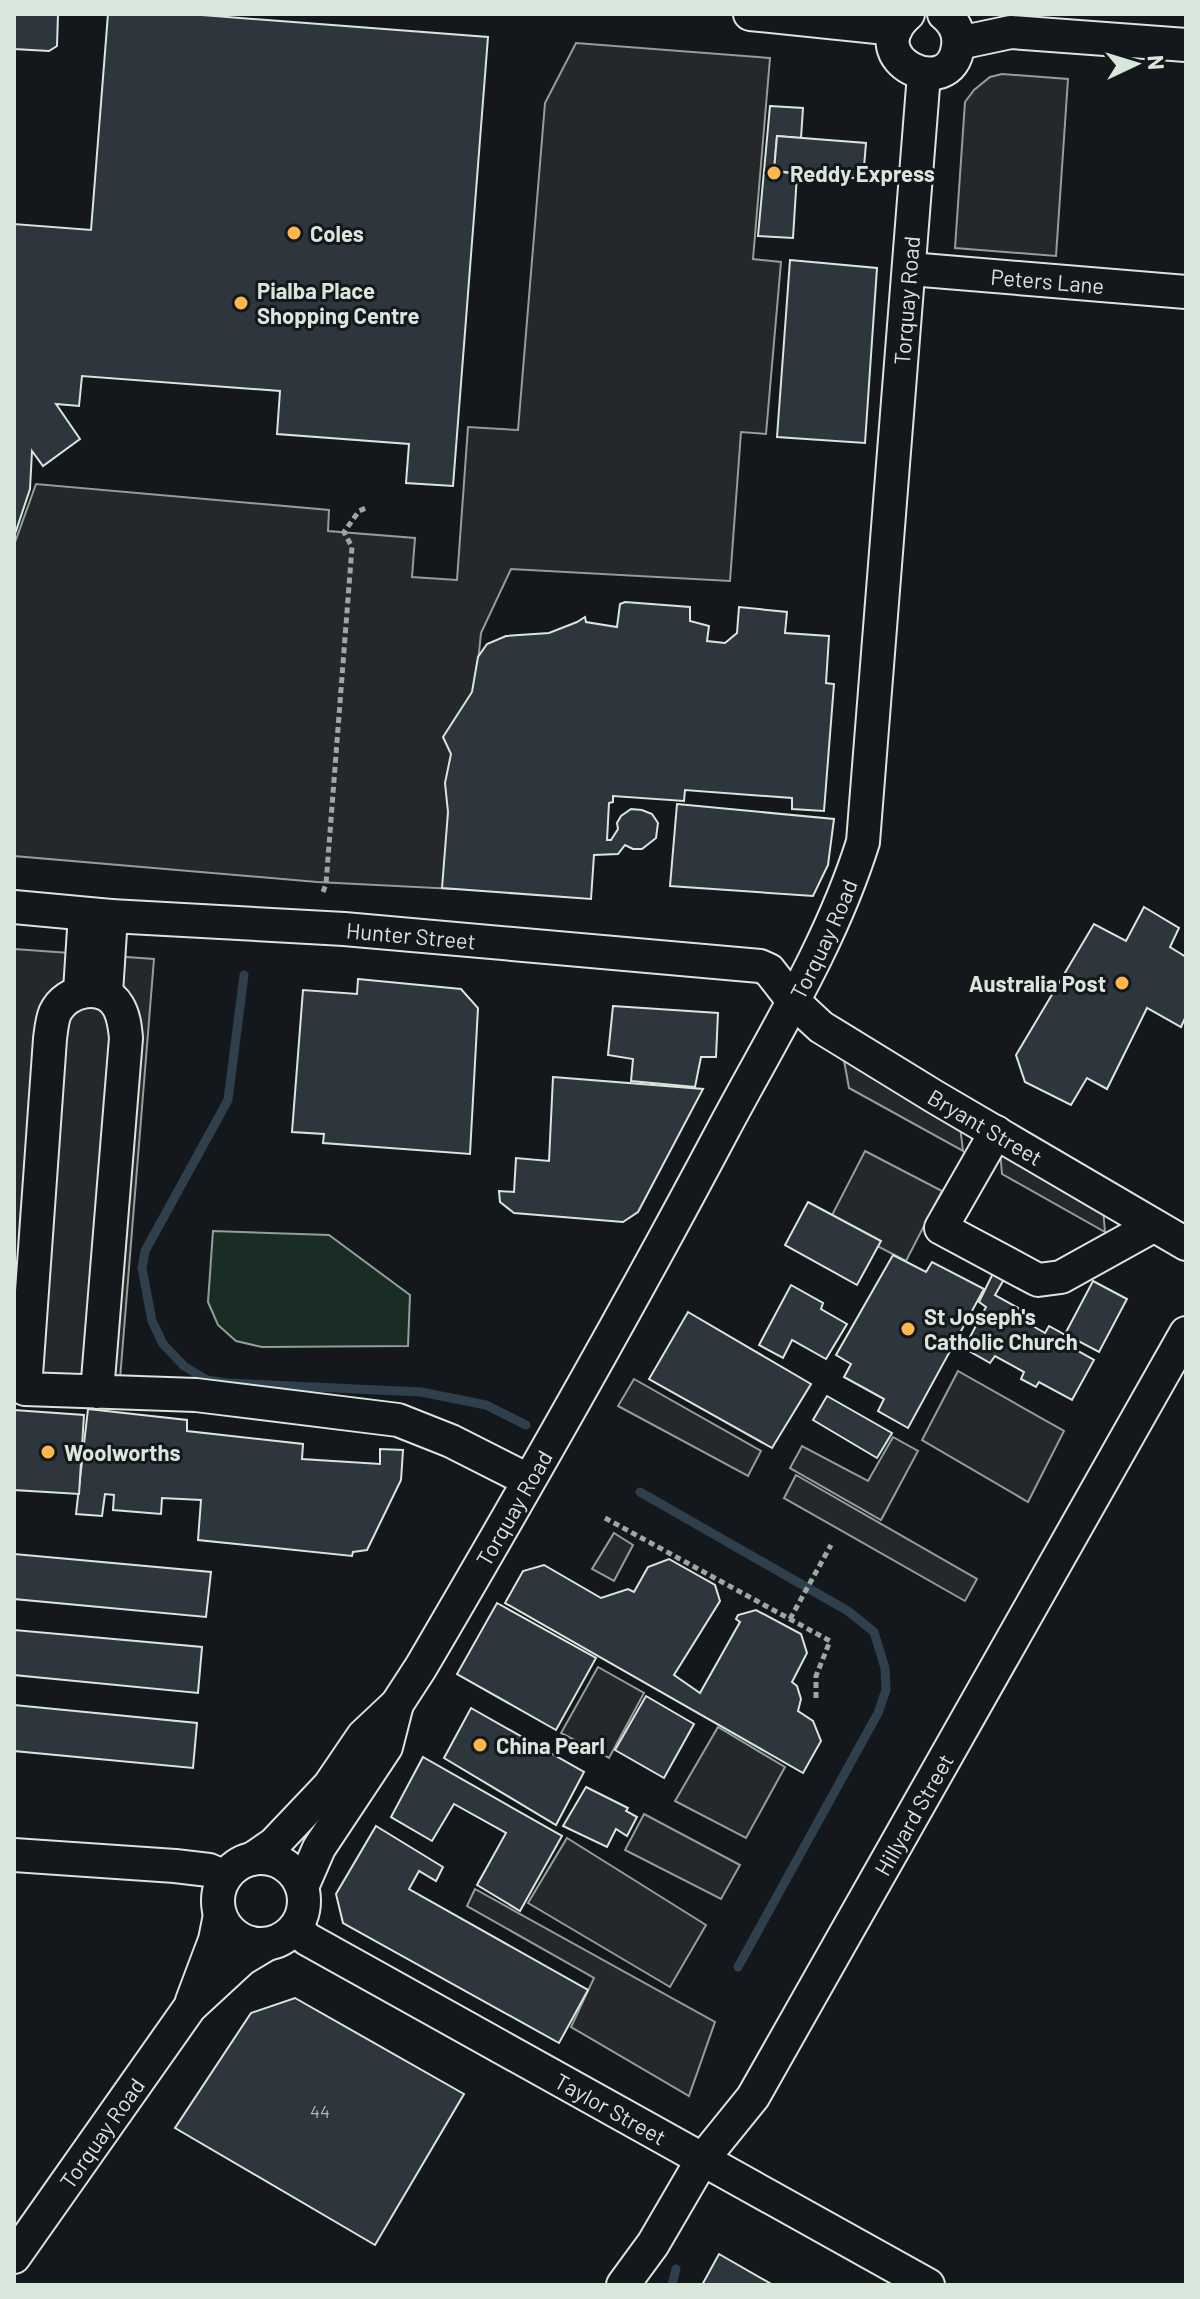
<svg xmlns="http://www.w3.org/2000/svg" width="1200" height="2299" font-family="Barlow,sans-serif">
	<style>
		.green { fill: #1a2d24; stroke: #939e99; stroke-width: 2 }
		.parking { fill: #24282b; stroke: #939e99; stroke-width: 2 }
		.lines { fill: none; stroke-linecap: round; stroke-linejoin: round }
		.stream { stroke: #2f3f4d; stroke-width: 9 }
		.building { fill: #2c363c; stroke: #d8e6dc; stroke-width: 2 }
		.minor-casing { stroke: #d8e6dc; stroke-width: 36 }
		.path { stroke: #9da8a2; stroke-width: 5; stroke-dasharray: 6 4; stroke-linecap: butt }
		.minor { stroke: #14181c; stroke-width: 32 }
		.poi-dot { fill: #ffb74d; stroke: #14181c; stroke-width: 3 }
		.labels { text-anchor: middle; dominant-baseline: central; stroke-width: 6; stroke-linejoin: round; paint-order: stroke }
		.number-label { font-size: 18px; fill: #adbab4 }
		.poi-label { font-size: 22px; font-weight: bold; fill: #d8e6dc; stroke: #14181c; text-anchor: start }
		.street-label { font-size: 22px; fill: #d8e6dc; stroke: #14181c }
	</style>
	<rect width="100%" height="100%" fill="#14181c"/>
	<polygon class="green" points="213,1231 329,1235 410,1295 408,1346 262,1347 236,1341 218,1325 208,1302"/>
	<g class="parking">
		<polygon points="576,43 770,58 753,259 781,262 766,434 741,432 730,581 511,569 481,633 455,889 317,882 14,856 14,545 36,484 329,510 328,531 415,538 412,577 457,580 468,427 518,430 545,103"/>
		<polygon points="1002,74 1068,79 1056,256 955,248 965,102 974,90 990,77"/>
		<polygon points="14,949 154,959 120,1379 14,1376"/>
		<polygon points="843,1055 960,1126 963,1151 849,1088"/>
		<polygon points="1000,1150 1103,1209 1105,1232 1002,1174"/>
		<polygon points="865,1151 942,1191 906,1261 829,1221"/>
		<polygon points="958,1371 1064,1431 1028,1502 922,1440"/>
		<polygon points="634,1379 761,1451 748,1476 618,1406"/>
		<polygon points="893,1437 918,1451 881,1520 790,1468 802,1446 868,1481"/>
		<polygon points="796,1475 977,1579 965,1601 784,1498"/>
		<polygon points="614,1533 633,1545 614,1581 592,1569"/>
		<polygon points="598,1667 644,1693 609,1758 561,1733"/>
		<polygon points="718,1727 785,1767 746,1838 675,1801"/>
		<polygon points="644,1814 740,1865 721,1899 625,1850"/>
		<polygon points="567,1838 706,1925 670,1987 528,1903"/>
		<polygon points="475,1889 715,2022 689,2096 571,2027 594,1978 467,1906"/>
	</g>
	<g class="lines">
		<g class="stream">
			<polyline points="244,975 228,1100 145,1251 142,1268 152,1321 163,1344 184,1366 207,1380 227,1383 421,1392 486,1405 526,1425"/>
			<polyline points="640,1492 848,1611 874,1632 885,1668 886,1690 878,1713 738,1967"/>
			<polyline points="672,2285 676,2269"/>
		</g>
	</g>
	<g class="building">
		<polygon points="14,14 58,14 57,46 49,51 14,49"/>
		<polygon points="108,14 189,14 488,37 453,486 406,483 409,444 277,434 280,391 82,376 79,406 56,404 80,439 43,466 32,451 30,489 14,537 14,224 91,230"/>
		<polygon points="770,106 803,108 801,138 777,136 774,171 797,174 793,238 758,236"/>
		<polygon points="777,136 866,143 863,179 774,171"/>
		<polygon points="790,260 877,268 865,443 777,437"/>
		<polygon points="625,602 690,607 690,621 709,626 707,641 725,643 737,633 739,607 787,612 785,633 829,636 826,683 834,684 824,811 792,809 792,798 685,790 684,801 613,796 613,802 609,803 607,840 611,840 618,829 617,823 621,816 631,809 642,810 652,814 658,823 656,838 642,849 633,849 625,845 618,854 594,855 591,899 442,888 448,812 445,783 451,754 443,737 472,692 478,657 487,644 506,636 549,633 577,622 585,617 586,622 617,627 620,604"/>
		<polygon points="677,804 834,819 828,865 813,896 670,886"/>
		<polygon points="1144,907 1179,928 1170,947 1186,957 1186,1016 1181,1027 1147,1008 1107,1089 1087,1078 1071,1105 1025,1082 1016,1055 1094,924 1126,941"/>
		<polygon points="358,979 461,989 478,1008 470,1154 323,1143 324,1134 292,1132 303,990 357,994"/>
		<polygon points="613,1006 718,1013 716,1057 701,1057 695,1087 631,1081 633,1059 608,1055"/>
		<polygon points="553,1077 703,1089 638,1212 623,1222 514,1213 500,1202 499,1191 514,1192 516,1158 549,1161"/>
		<polygon points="808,1202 881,1241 857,1285 785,1245"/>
		<polygon points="893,1255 926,1272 932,1262 984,1289 908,1428 878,1411 884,1399 844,1377 851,1364 836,1355"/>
		<polygon points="999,1261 1011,1267 995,1295 1020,1309 1017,1317 1045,1333 1049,1326 1067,1336 1064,1343 1094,1360 1072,1400 1039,1382 1036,1387 1021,1379 1024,1372 995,1356 990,1363 964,1348 986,1307 979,1302"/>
		<polygon points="1093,1281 1127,1299 1099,1352 1065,1334"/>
		<polygon points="791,1285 823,1303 821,1309 847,1324 826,1359 792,1340 783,1358 759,1345"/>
		<polygon points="688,1312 811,1384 772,1448 649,1379"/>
		<polygon points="827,1396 892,1433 877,1458 813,1420"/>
		<polygon points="88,1409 187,1420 187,1431 303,1444 302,1459 380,1464 380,1449 403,1450 401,1480 367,1550 353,1552 352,1556 198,1540 201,1500 162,1498 161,1514 113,1510 114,1495 105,1494 102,1516 76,1514"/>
		<polygon points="14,1410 84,1415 79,1494 14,1490"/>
		<polygon points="14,1554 211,1572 206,1617 14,1599"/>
		<polygon points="669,1559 715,1585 720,1601 674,1675 700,1693 740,1622 736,1619 738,1615 756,1610 801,1634 807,1653 792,1682 797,1686 801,1699 798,1711 813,1721 821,1741 803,1773 505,1603 523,1571 544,1565 601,1598 628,1589 634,1592 648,1567"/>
		<polygon points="497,1603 596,1658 556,1730 457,1674"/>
		<polygon points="14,1630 202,1647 198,1693 14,1675"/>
		<polygon points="646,1696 694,1724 664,1778 615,1750"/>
		<polygon points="14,1705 197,1723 193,1768 14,1751"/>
		<polygon points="471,1708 584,1772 556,1825 444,1758"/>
		<polygon points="423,1757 562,1836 520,1911 477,1885 506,1833 454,1804 432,1841 391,1817"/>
		<polygon points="586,1787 628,1808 626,1811 637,1817 627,1836 616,1829 607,1847 563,1826"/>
		<polygon points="376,1826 443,1867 436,1881 419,1871 409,1889 588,1990 559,2043 343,1923 336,1894"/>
		<polygon points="295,1998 464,2094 375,2245 175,2128 251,2013"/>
		<polygon points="719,2254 773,2285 702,2285"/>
	</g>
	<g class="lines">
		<defs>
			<g id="minor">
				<polyline points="750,14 896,29"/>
				<path d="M908,14C856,59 952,104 958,46C960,32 954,22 944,14"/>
				<polyline points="959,43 1011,32 1186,45"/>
				<path id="s1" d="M910,269L1186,292"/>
				<path id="s2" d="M14,907L111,916L344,929L760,966L769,970L793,1001L821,1027L935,1097L1186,1244"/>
				<polyline points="80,991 85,914"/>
				<polyline points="106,993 111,916"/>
				<polyline points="996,1132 941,1228 1038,1280 1061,1277 1153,1226"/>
				<path d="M97,1392L126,1038C125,1027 124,1016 118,1006C104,982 66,989 55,1013C52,1020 51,1031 50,1039L25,1389L196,1395L398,1420L451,1441L528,1480"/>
				<polyline points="14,1855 175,1866 209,1870 225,1877"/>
				<circle cx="261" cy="1901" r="43"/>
				<path id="s3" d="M252,1859L274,1844L329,1786L363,1736L397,1704L421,1667C525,1490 627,1311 723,1130C773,1036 831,944 863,842L924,74"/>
				<polyline points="302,1887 319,1848 386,1747 397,1704"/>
				<path id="s4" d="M296,1927L307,1939L928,2285"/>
				<polyline points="192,2001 215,1940 220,1915"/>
				<path id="s5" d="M14,2257L190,2007L242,1959L267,1944"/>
				<path id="s6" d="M623,2285L653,2244L702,2160L753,2097L1186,1333"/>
			</g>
		</defs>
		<use href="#minor" class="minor-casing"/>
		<g class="path">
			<polyline points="323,892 326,884 352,547 344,532 359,511 366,508"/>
			<polyline points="605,1518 830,1641 816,1676 816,1698"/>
			<polyline points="790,1619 831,1545"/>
		</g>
		<use href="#minor" class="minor"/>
	</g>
	<g class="poi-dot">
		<circle cx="774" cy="173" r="8"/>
		<circle cx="294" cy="233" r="8"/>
		<circle cx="241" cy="303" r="8"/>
		<circle cx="1122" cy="983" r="8"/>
		<circle cx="908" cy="1329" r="8"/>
		<circle cx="48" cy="1452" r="8"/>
		<circle cx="480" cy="1745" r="8"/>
	</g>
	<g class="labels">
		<g class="number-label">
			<text x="320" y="2111">44</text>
		</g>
		<g class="poi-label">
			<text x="790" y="173">Reddy Express</text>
			<text x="310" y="233">Coles</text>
			<text x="257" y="290">Pialba Place<tspan x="257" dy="25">Shopping Centre</tspan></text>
			<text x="1106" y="983" text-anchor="end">Australia Post</text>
			<text x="924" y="1316">St Joseph's<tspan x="924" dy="25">Catholic Church</tspan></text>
			<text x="64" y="1452">Woolworths</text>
			<text x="496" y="1745">China Pearl</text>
		</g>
		<g class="street-label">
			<text stroke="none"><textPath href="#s1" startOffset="138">Peters Lane</textPath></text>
			<text stroke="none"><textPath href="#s3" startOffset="1738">Torquay Road</textPath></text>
			<text stroke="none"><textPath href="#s2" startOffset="398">Hunter Street</textPath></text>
			<text stroke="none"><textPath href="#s3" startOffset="1090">Torquay Road</textPath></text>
			<text stroke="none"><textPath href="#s2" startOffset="1028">Bryant Street</textPath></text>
			<text stroke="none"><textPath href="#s3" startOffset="442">Torquay Road</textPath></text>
			<text stroke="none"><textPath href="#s6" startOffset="554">Hillyard Street</textPath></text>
			<text stroke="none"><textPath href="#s4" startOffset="364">Taylor Street</textPath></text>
			<text stroke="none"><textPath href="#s5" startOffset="152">Torquay Road</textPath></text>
		</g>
	</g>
	<rect width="1200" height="2299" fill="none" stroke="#d8e6dc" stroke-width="32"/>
	<g transform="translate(1136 64) rotate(86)" stroke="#14181c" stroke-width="6" paint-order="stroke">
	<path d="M0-6L14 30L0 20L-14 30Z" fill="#d8e6dc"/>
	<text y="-12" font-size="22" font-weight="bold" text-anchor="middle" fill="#d8e6dc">N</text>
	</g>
</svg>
